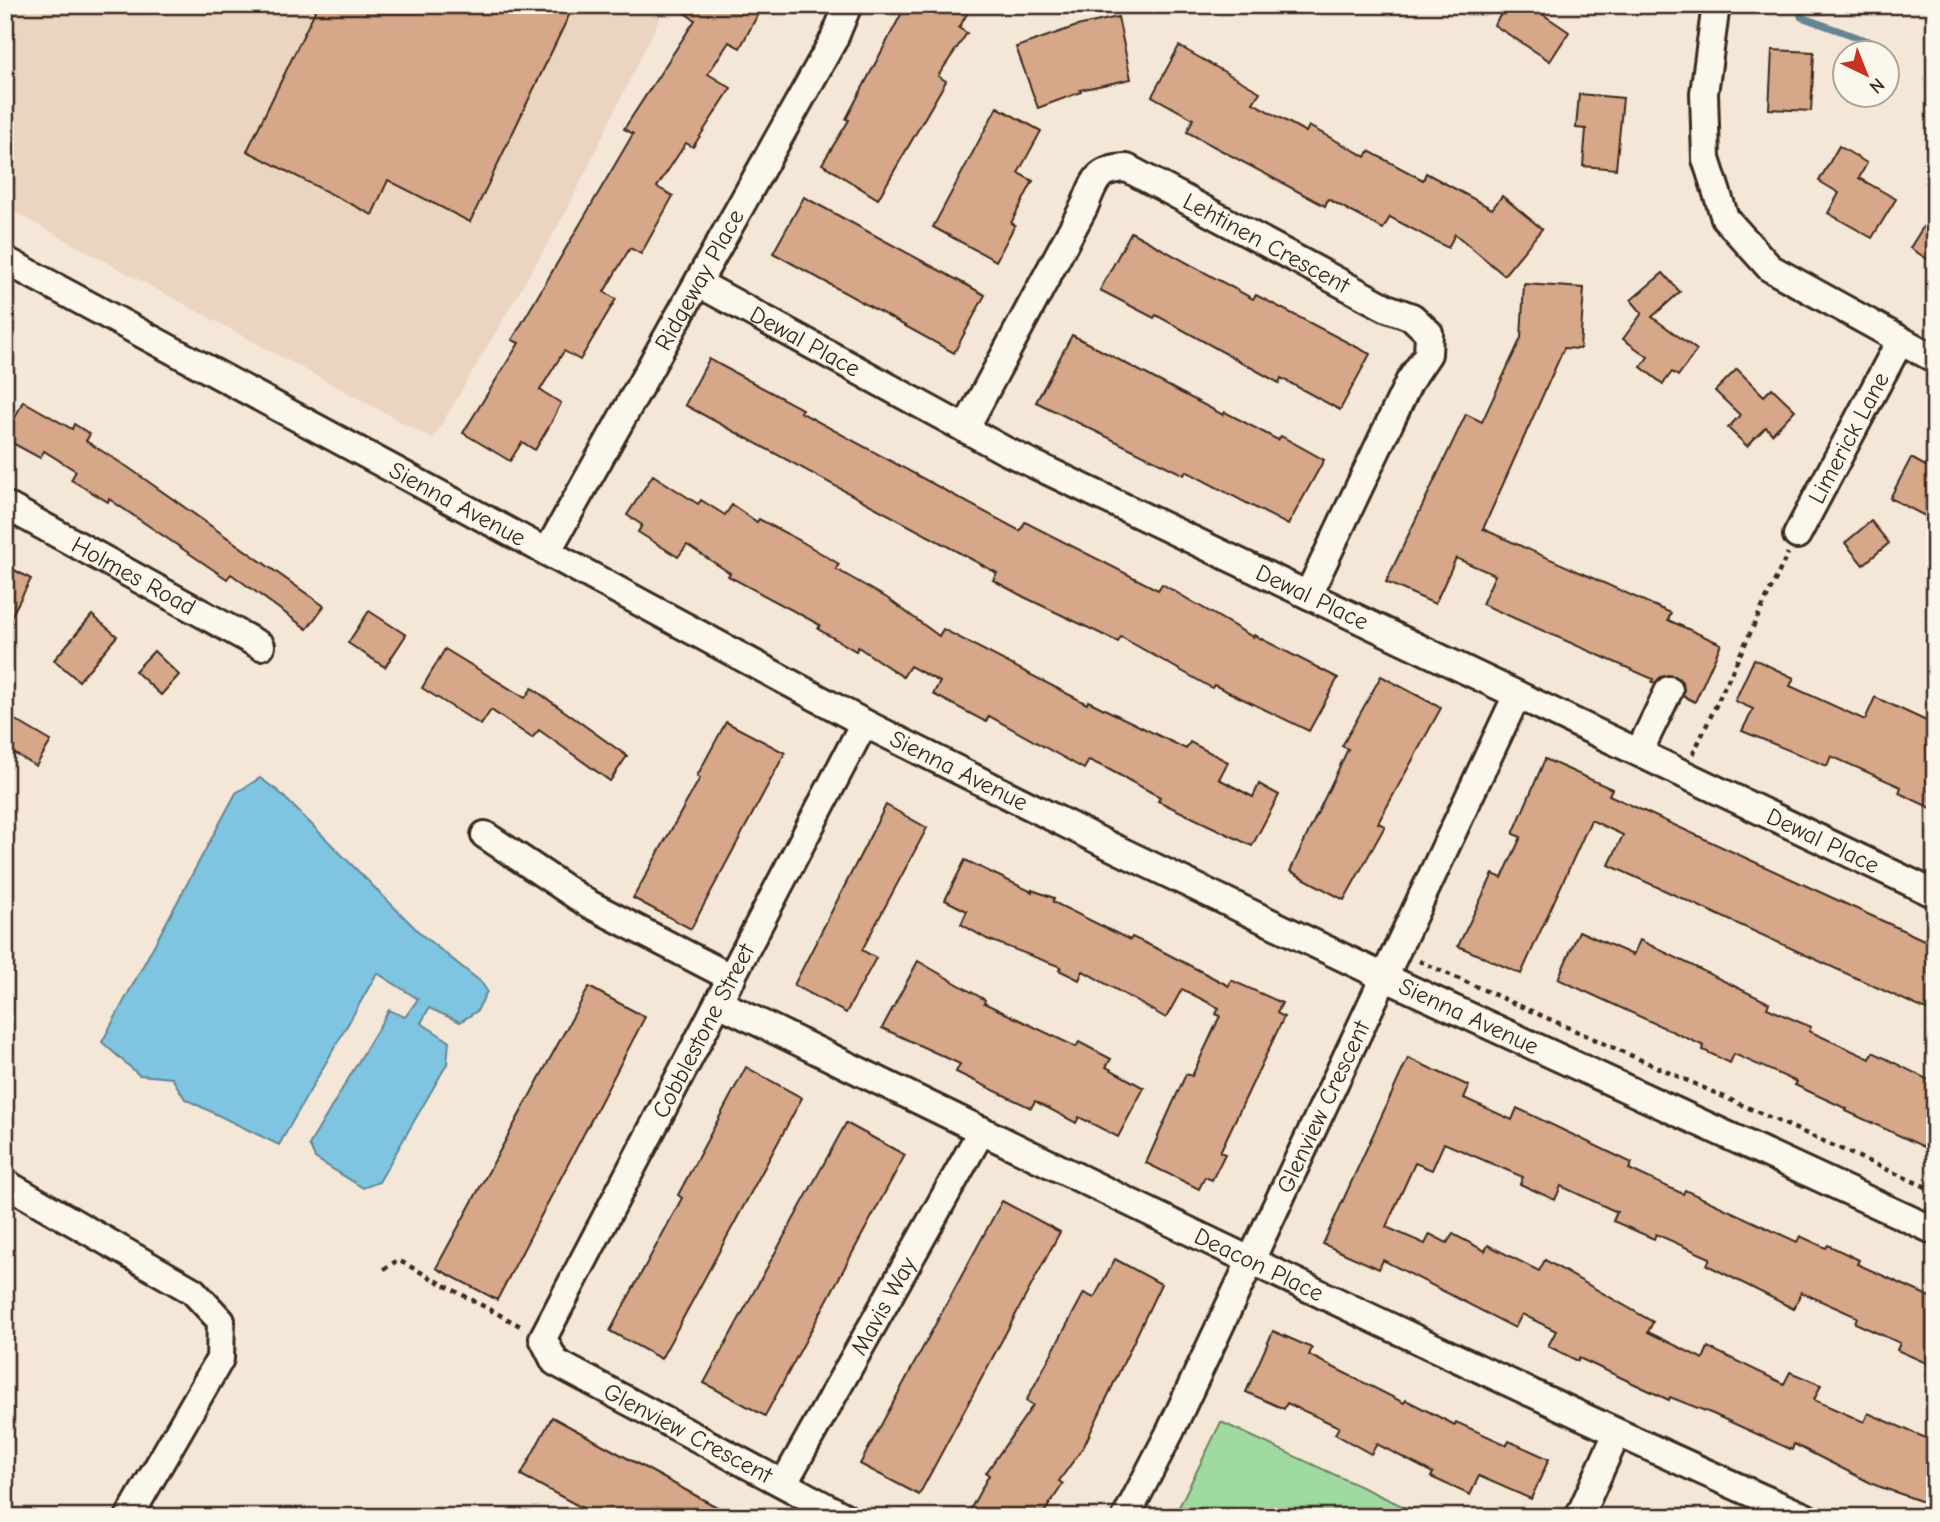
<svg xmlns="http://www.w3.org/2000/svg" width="1940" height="1522" font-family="'Comic Neue',sans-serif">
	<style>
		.built { fill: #ebd4c0 }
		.green { fill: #9fdba1; stroke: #6d8260; stroke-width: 2 }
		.water { fill: #7fc4e0; stroke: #648692; stroke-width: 2 }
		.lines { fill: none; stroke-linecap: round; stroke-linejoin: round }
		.stream { stroke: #648692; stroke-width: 7 }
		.building { fill: #d6a788; stroke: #3b2a1e; stroke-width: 2 }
		.minor-casing { stroke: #3b2a1e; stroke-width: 32 }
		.path { stroke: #3b2a1e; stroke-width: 4.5; stroke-dasharray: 5 5; stroke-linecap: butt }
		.minor { stroke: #fbf7ec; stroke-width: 26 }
		.labels { text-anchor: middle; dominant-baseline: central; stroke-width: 5; stroke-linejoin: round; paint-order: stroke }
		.street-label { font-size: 24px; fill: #3b2a1e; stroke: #fbf7ec }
	</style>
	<rect width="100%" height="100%" fill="#f4e7d8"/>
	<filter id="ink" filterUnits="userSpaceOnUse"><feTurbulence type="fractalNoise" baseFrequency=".0143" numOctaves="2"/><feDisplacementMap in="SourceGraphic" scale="14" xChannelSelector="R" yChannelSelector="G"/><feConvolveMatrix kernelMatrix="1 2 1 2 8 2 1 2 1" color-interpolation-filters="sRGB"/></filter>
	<g filter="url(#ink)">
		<polygon class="built" points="5,5 666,5 566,212 433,439 5,207"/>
		<polygon class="green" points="1221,1422 1426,1517 1174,1517"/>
		<polygon class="water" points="260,778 278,791 422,935 481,982 487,991 477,1011 460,1022 429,1008 421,1023 449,1041 447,1064 379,1182 363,1188 315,1158 309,1145 389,1010 405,1017 418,999 377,973 279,1145 185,1099 172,1078 139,1075 102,1042 236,793"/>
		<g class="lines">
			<polyline class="stream" points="1800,5 1801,17 1885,47"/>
		</g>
		<g class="building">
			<polygon points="318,5 574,5 470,222 388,180 372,215 247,151"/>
			<polygon points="672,5 763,5 740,48 729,42 708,74 731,88 693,147 686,143 657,187 673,196 641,254 630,248 604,292 616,299 580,360 564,351 540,390 561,403 551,423 535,450 522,442 510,461 463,433 519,343 512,340 633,134 624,129 695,20"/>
			<polygon points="906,5 972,5 959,28 967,33 938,76 946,81 878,199 822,164 849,120 846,119"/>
			<polygon points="1507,5 1529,5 1569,32 1550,61 1494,25"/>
			<polygon points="1118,17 1131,79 1080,90 1081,92 1038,108 1016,47 1077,26"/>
			<polygon points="1179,46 1260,92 1253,103 1306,132 1309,126 1366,157 1369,151 1423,180 1426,173 1492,209 1502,196 1542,229 1504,275 1455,234 1448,248 1390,217 1383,229 1328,199 1325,206 1187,132 1193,119 1152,96"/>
			<polygon points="1772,50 1814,52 1811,111 1769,109"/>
			<polygon points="1579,94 1623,98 1616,169 1583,166 1586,129 1576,128"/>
			<polygon points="997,107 1041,131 1018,173 1033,181 1011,223 1015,225 996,261 933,227"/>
			<polygon points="1839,146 1867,163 1859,178 1896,199 1872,238 1828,213 1839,193 1819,181"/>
			<polygon points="804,197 985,295 954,353 773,253"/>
			<polygon points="1935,208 1935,264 1910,248"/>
			<polygon points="1131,232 1253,299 1256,295 1370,354 1340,410 1281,378 1279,383 1156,315 1154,318 1100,290"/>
			<polygon points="1663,273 1680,292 1652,317 1697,350 1678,376 1672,372 1663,384 1641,367 1648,357 1623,339 1642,313 1631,300"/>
			<polygon points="1524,284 1584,288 1580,349 1564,348 1483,529 1671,613 1668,620 1721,644 1695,702 1683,696 1682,682 1675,676 1661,677 1655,683 1652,682 1653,679 1482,604 1495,575 1456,558 1435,604 1386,582 1466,414 1482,422 1521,338"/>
			<polygon points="1072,335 1223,415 1225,412 1278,440 1281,436 1324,460 1288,525 1186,471 1184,475 1036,402"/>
			<polygon points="709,359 802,409 800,412 1020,531 1025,522 1158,590 1162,584 1253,637 1254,635 1338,678 1309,731 1214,685 1212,688 1121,637 1118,642 1024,597 993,580 997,573 685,405"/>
			<polygon points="1737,369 1764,396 1772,388 1795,410 1772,434 1766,427 1747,446 1728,428 1740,415 1715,391"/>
			<polygon points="23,401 72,429 74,424 90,434 86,441 129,468 324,606 307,629 231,574 227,579 109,499 108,502 71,480 76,471 44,451 40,458 5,439"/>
			<polygon points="1911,458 1935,471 1935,521 1890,498"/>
			<polygon points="653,475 698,504 701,500 725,515 732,505 757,522 759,519 799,540 839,564 836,569 887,598 939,636 943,629 1087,704 1088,701 1186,749 1190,742 1228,762 1219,779 1253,797 1259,784 1279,795 1252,846 1158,801 1160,797 1108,769 1089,760 1084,769 989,716 986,722 933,694 940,682 910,666 903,677 858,647 856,651 818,629 820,625 728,576 730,573 687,545 678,557 638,532 642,525 627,515"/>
			<polygon points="1871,521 1889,543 1863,565 1845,543"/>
			<polygon points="5,565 31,579 5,628"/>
			<polygon points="369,611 406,635 385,667 348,643"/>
			<polygon points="92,615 117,636 79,681 54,660"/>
			<polygon points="445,649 525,698 532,688 627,756 610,781 539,730 532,738 491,710 481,725 422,688"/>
			<polygon points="154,651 179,675 161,695 135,671"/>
			<polygon points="1754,659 1794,678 1790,686 1865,720 1875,697 1935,725 1935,810 1899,793 1901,787 1831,756 1827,766 1742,731 1753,709 1735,701"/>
			<polygon points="1381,676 1441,708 1378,823 1385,826 1344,900 1290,871 1348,749 1342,746"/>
			<polygon points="5,714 51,741 36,766 5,748"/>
			<polygon points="726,722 785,753 691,929 633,898 700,778 697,776"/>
			<polygon points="1545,759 1612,789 1609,795 1935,945 1935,1014 1609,865 1623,835 1591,820 1521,974 1458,946 1493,874 1502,878 1521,837 1513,834"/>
			<polygon points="886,805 927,828 862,950 876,958 846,1013 794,985"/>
			<polygon points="965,860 1032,892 1032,890 1054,898 1053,902 1130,940 1132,937 1158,949 1229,986 1231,980 1282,1003 1277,1013 1284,1017 1220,1152 1225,1154 1212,1180 1205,1177 1199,1189 1146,1163 1186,1074 1192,1076 1220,1016 1216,1014 1219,1008 1182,989 1166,1018 1083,971 1079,980 1059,970 1061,967 987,939 961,924 967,911 945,900"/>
			<polygon points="1579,931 1633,955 1640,940 1769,1003 1767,1008 1811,1027 1809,1031 1870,1059 1873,1052 1935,1083 1935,1152 1846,1111 1847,1109 1795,1085 1797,1082 1734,1054 1730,1063 1703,1050 1704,1046 1558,979"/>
			<polygon points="918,961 985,1000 984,1003 1076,1047 1079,1042 1111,1059 1106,1067 1144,1088 1118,1137 1079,1117 1076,1123 1035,1101 1031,1108 956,1072 960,1064 882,1028"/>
			<polygon points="589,987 645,1017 497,1300 436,1268"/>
			<polygon points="1408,1058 1469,1086 1464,1098 1512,1120 1517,1108 1632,1163 1629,1169 1683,1194 1685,1190 1797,1242 1800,1236 1826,1248 1828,1245 1859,1260 1857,1264 1935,1299 1935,1367 1897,1350 1900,1343 1855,1323 1857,1317 1801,1292 1794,1309 1707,1265 1710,1258 1656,1234 1654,1239 1613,1221 1617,1212 1561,1186 1555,1200 1520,1184 1523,1177 1444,1143 1432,1170 1415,1163 1386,1227 1425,1244 1430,1234 1447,1243 1453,1234 1485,1251 1488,1245 1539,1271 1545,1260 1653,1322 1648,1332 1703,1359 1708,1347 1784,1384 1790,1372 1821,1385 1814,1400 1864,1422 1868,1413 1935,1442 1935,1506 1875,1485 1794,1444 1792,1450 1713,1414 1670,1397 1669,1400 1579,1358 1578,1361 1548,1346 1556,1331 1522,1314 1515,1328 1383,1260 1379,1269 1323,1244"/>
			<polygon points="746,1067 802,1098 661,1359 610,1331 682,1198 678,1195"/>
			<polygon points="846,1123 905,1155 765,1416 704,1383"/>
			<polygon points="1002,1201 1060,1232 919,1495 860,1464"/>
			<polygon points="1115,1259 1161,1284 1084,1446 1059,1481 1063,1484 1041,1517 966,1517 989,1475 986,1473 1033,1405 1026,1401 1084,1293 1094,1298"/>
			<polygon points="1273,1331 1312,1348 1309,1355 1404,1403 1406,1400 1455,1425 1456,1422 1507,1445 1509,1441 1549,1459 1531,1499 1479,1476 1470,1495 1431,1477 1433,1473 1377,1444 1371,1454 1335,1434 1339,1427 1287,1403 1284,1409 1246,1392"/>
			<polygon points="552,1417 702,1499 736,1517 599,1517 521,1475"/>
		</g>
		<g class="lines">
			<defs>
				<g id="minor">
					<polyline points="1716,5 1704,93 1706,159 1725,218 1770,268 1935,359"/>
					<path id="s1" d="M5,260L864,723L1104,843L1384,977L1935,1231"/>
					<path id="s2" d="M698,283L1004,450L1935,894"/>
					<path id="s3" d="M965,429L1084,207C1095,181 1096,169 1127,168L1387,308L1412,317L1429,333L1428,354L1409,382L1308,595"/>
					<path id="s4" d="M5,505L261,646"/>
					<path id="s5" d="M1797,535L1900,341"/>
					<path id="s6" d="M547,552L834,39L848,5"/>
					<polyline points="1639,752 1669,690"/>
					<polyline points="485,835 587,903 732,978"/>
					<path id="s7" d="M719,1003C1079,1178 1439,1355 1805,1517"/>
					<polyline points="5,1183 193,1291 221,1321 220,1359 129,1517"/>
					<path id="s8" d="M784,1483L982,1130"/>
					<path id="s9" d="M845,1517L555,1362L543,1338L864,723"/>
					<path id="s10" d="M1126,1517L1170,1432L1517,695"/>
					<polyline points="1579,1517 1617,1433"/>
				</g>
			</defs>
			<use href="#minor" class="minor-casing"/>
			<g class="path">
				<polyline points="1693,754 1788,553"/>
				<polyline points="1419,961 1935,1191"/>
				<polyline points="384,1269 398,1260 524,1328"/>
			</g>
			<use href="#minor" class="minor"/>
		</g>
	</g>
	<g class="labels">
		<g class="street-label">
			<text stroke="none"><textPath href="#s3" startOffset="474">Lehtinen Crescent</textPath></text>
			<text stroke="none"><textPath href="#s6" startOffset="312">Ridgeway Place</textPath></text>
			<text stroke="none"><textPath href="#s2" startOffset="122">Dewal Place</textPath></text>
			<text stroke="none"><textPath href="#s5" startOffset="110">Limerick Lane</textPath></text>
			<text stroke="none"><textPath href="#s1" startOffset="514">Sienna Avenue</textPath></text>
			<text stroke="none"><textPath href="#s4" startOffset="147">Holmes Road</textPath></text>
			<text stroke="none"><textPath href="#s2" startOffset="690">Dewal Place</textPath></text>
			<text stroke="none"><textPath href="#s1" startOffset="1082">Sienna Avenue</textPath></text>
			<text stroke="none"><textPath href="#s2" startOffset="1256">Dewal Place</textPath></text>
			<text stroke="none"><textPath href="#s1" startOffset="1648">Sienna Avenue</textPath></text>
			<text stroke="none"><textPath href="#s9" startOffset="702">Cobblestone Street</textPath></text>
			<text stroke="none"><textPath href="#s10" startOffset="455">Glenview Crescent</textPath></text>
			<text stroke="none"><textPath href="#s7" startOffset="600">Deacon Place</textPath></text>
			<text stroke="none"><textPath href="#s8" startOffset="203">Mavis Way</textPath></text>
			<text transform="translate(688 1433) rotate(28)">Glenview Crescent</text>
		</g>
	</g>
	<rect width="1940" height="1522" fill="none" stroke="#fbf7ec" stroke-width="28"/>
	<rect x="14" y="14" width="1912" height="1494" fill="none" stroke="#3b2a1e" stroke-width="2.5" filter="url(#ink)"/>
	<g transform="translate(1866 74) rotate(137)"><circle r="33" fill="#fbf7ec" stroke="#aea59a" stroke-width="2"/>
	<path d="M0-5L12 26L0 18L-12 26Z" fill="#c8321e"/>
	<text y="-10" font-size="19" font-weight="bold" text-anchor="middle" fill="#3b2a1e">N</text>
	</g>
</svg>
